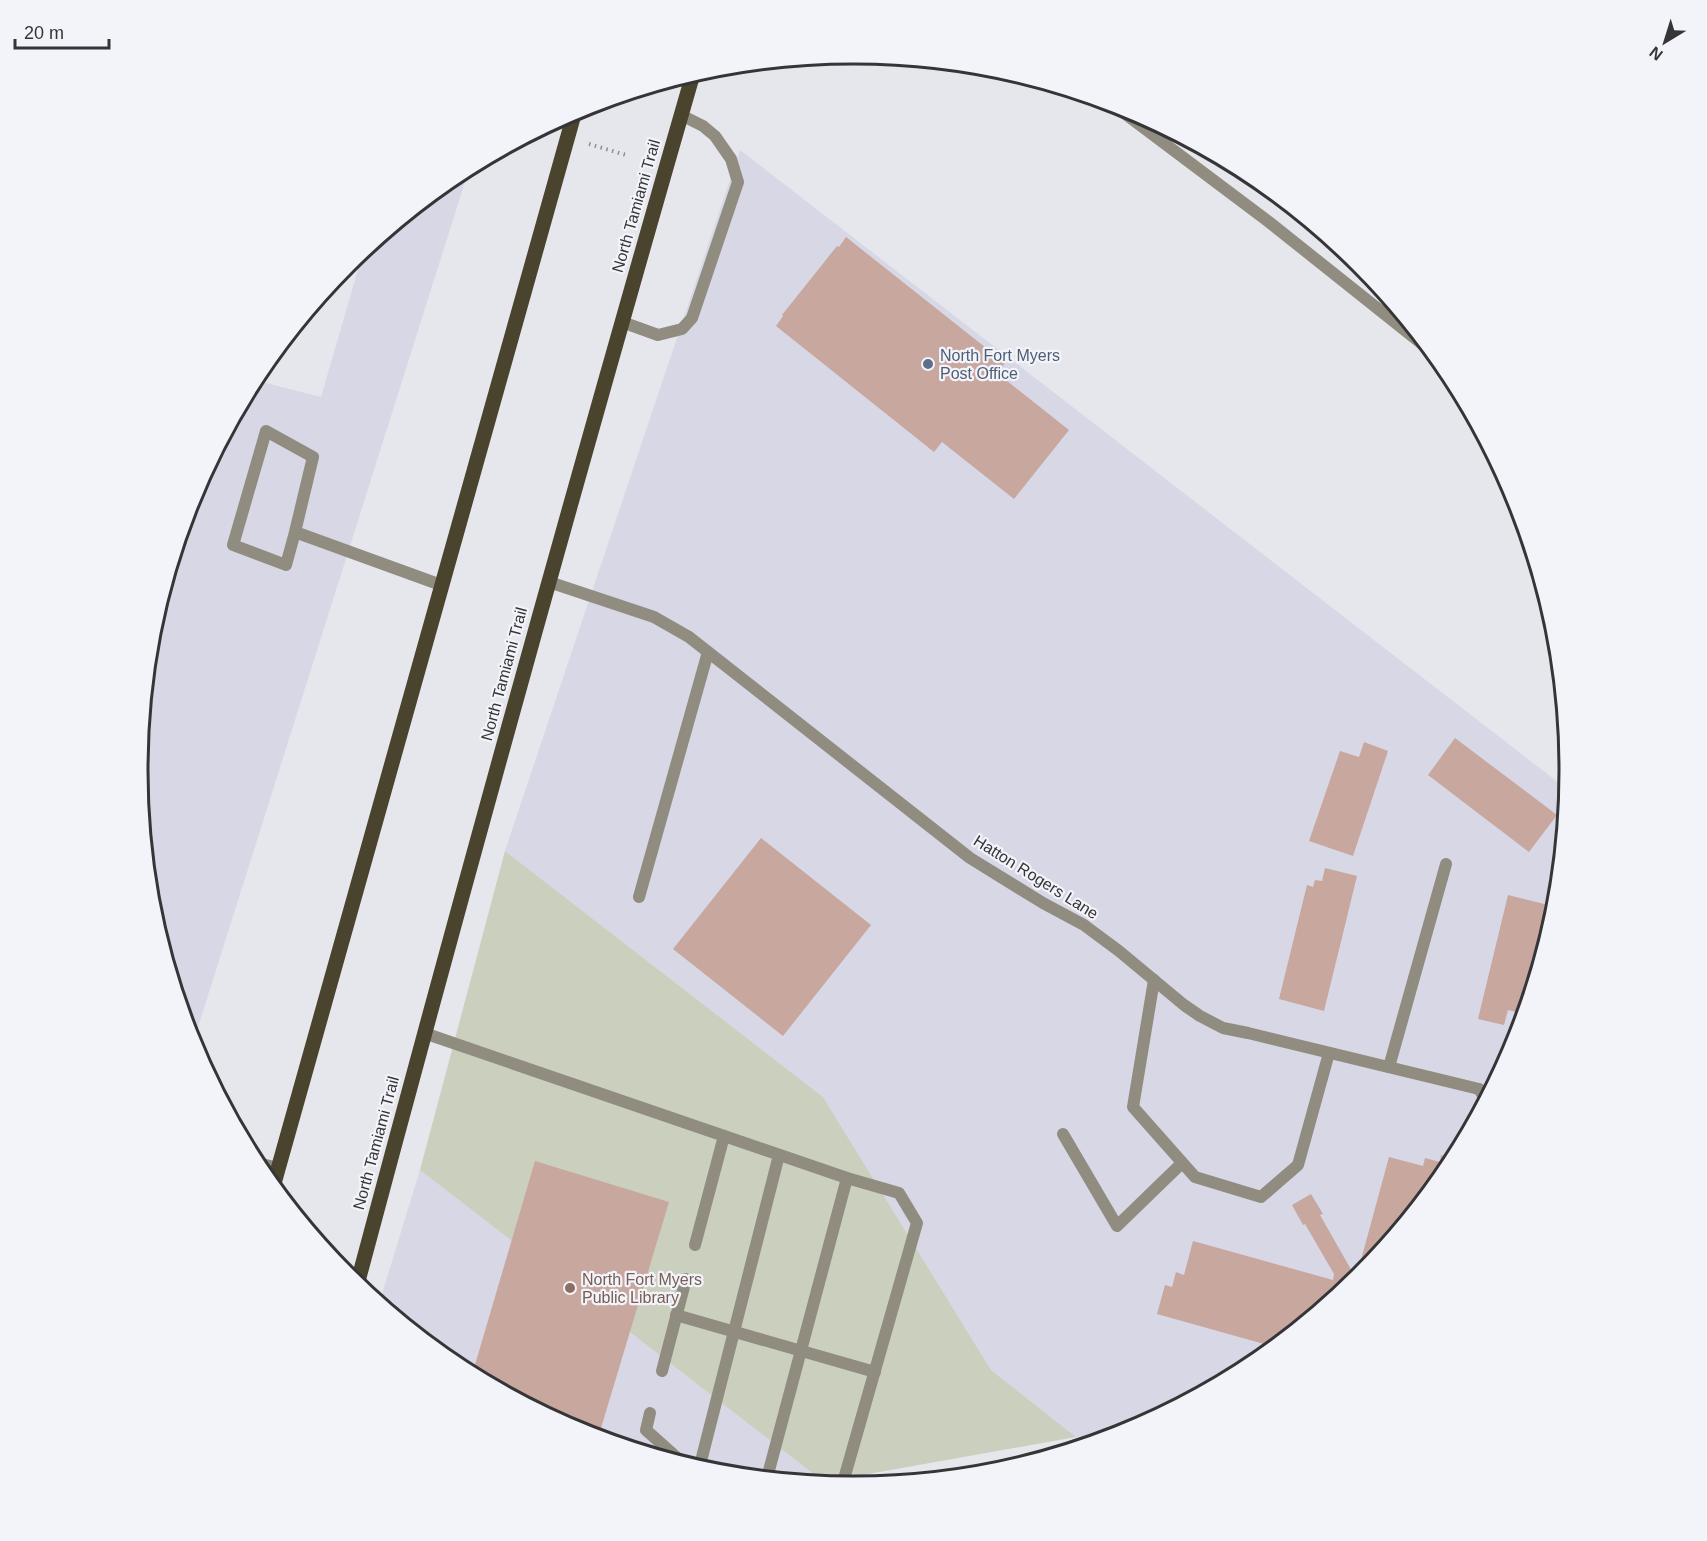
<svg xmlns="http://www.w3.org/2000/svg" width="1707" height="1541" font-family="Helvetica,sans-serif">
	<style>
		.built { fill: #d7d7e5 }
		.green { fill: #cad0bd }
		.building { fill: #c8a79f }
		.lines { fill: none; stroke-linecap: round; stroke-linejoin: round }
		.path { stroke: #8d8d92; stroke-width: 4; stroke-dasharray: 1.5 4.5; stroke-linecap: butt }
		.service { stroke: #908d80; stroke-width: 12 }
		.minor { stroke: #908d80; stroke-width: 12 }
		.primary { stroke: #4a442f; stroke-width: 15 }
		.service-dot { fill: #5c6f8a; stroke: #f3f3fa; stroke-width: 2 }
		.education-dot { fill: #8d6e63; stroke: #f3f3fa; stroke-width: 2 }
		.labels { text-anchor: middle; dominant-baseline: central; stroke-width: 4.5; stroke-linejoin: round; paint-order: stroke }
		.street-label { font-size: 16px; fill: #353538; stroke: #f3f3fa }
		.service-label { font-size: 16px; fill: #4e5e75; stroke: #f3f3fa; text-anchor: start }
		.education-label { font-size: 16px; fill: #785e54; stroke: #f3f3fa; text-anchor: start }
		.rim { fill: none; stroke: #353538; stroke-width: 3 }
	</style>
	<rect width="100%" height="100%" fill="#e6e6ed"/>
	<g class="built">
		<polygon points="740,150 1568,790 1556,911 1515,1045 1449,1169 1360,1277 1251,1366 1138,1427 1076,1437 991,1370 823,1097 505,851"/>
		<polygon points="470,167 469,169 192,1046 151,910 137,770 151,630 192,496 254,380 321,397 364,249 456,175"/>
		<polygon points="420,1170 824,1482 816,1483 713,1473 579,1432 455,1366 379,1304"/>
	</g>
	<g class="green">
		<polygon points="505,851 823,1097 991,1370 1076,1437 824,1482 420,1170"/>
		<polygon points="1043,1458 993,1473 914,1481"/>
	</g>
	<g class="building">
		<polygon points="846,237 1005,363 997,373 1069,430 1014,499 942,442 934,452 776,326 783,316 782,315 837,246 839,247"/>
		<polygon points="209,464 198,504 196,504 192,518 186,516 192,496"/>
		<polygon points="1455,738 1557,815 1529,852 1428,775"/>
		<polygon points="1364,742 1388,751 1353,856 1309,841 1340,751 1359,757"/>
		<polygon points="761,838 871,925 783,1036 673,949"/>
		<polygon points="1325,868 1357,876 1324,1011 1279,999 1307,885 1313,887 1315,880 1322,881"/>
		<polygon points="1508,895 1553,906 1534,985 1525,1014 1508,1010 1504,1025 1478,1019"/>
		<polygon points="1441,1155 1454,1159 1449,1169 1360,1277 1355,1282 1389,1157 1423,1166 1425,1158 1440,1162"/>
		<polygon points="535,1161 669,1202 598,1438 579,1432 472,1375"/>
		<polygon points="1311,1194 1323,1214 1320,1215 1353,1273 1349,1286 1275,1347 1157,1314 1165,1285 1172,1287 1176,1272 1184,1275 1193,1241 1333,1280 1334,1274 1305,1224 1303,1225 1292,1205"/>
	</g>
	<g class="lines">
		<polyline class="path" points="589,144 626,155"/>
		<g class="service">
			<polyline points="622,322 658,335 682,329 692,318 738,182 731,159 715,136 703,126 681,115"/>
			<polyline points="295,532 286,565 233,545 266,431 313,457 295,532 441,585"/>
			<polyline points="639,897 708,652"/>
			<polyline points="1154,980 1133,1107 1195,1177 1261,1197 1298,1165 1329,1053"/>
			<polyline points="424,1033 847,1178 899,1193 917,1223 842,1486"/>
			<polyline points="1389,1067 1446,864"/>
			<polyline points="1479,1089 1486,1100"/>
			<polyline points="1063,1134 1117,1226 1182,1163"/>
			<polyline points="254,1162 278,1168"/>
			<polyline points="695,1245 724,1136"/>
			<polyline points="676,1315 875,1372"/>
			<polyline points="662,1371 686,1279"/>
			<polyline points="650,1413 646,1430 684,1464"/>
			<polyline points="699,1469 779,1155"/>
			<polyline points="767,1478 847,1178"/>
		</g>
		<g class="minor">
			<polyline points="1112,104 1269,222 1431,351"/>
			<polyline points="549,582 654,617 689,637 970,858 1043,903 1084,925 1119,951 1184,1005 1200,1016 1223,1028 1248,1033 1479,1089"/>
		</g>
		<g class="primary">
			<polyline points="273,1187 575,111"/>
			<path d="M357,1285C465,880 577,477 693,74"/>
		</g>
	</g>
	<circle class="service-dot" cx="928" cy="364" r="6"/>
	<circle class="education-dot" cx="570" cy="1288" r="6"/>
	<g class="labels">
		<g class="street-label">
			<text transform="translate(636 206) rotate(-74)">North Tamiami Trail</text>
			<text transform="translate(504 674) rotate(-75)">North Tamiami Trail</text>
			<text transform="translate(1036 877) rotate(32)">Hatton Rogers Lane</text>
			<text transform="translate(376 1143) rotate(-75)">North Tamiami Trail</text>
		</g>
		<g class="service-label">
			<text x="940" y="355">North Fort Myers<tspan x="940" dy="18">Post Office</tspan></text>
		</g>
		<g class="education-label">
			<text x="582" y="1279">North Fort Myers<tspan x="582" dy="18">Public Library</tspan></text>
		</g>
	</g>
	<path d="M0 0H1707V1541H0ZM853 64H854A705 705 0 0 1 1559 769V771A705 705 0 0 1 854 1476H853A705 705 0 0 1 148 771V769A705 705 0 0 1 853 64Z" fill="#f3f3fa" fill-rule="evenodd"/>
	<path class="rim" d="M853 64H854A705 705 0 0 1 1559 769V771A705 705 0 0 1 854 1476H853A705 705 0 0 1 148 771V769A705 705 0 0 1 853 64Z"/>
	<g transform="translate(1665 42) rotate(218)" stroke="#f3f3fa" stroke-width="4.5" paint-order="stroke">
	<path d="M0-4.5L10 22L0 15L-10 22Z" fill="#353538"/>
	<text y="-9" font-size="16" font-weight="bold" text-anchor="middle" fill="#353538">N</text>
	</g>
	<path d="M15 39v9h94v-9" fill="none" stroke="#353538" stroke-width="3"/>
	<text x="24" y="39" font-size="18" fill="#353538" stroke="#f3f3fa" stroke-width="4.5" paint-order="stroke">20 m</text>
</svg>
